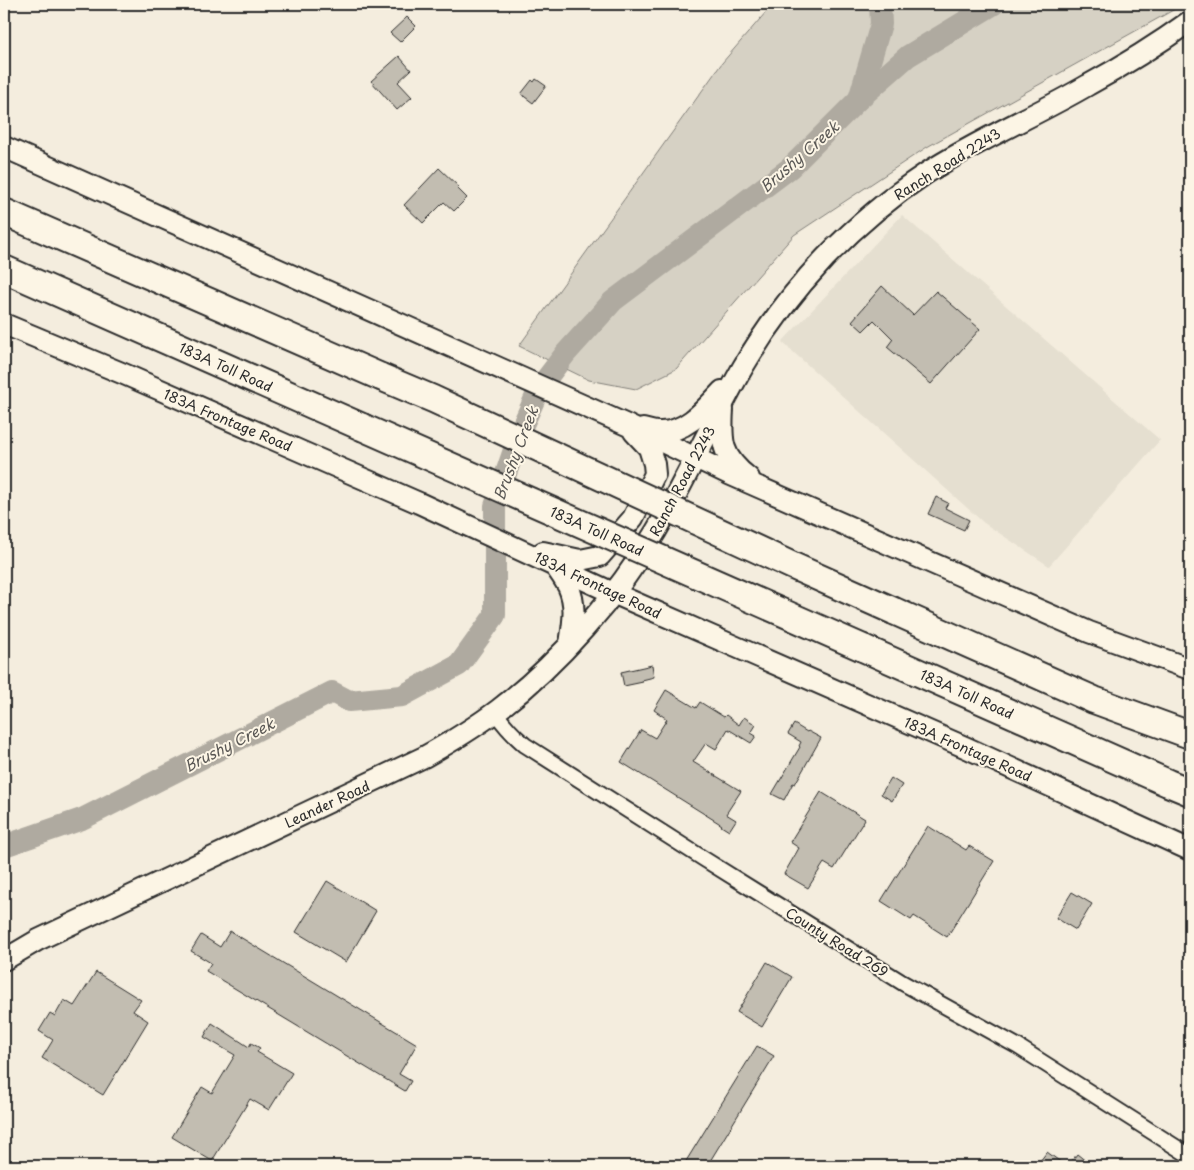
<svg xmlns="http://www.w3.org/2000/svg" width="1194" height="1170" font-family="'Playpen Sans',sans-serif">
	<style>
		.built { fill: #e5dfd0 }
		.green { fill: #d6d1c4; stroke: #807e78 }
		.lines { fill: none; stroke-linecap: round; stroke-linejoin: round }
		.river { stroke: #afaaa0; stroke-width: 22 }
		.building { fill: #c2bdb1; stroke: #2b2b2b }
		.minor-casing { stroke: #2b2b2b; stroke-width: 18 }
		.secondary-casing { stroke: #2b2b2b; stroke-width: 24 }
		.motorway-casing { stroke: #2b2b2b; stroke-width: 30 }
		.minor { stroke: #fcf5e5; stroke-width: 14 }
		.secondary { stroke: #fcf5e5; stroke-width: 20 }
		.motorway { stroke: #fcf5e5; stroke-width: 26 }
		.motorway-bridge-casing { stroke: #2b2b2b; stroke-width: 30; stroke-linecap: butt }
		.motorway-bridge { stroke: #fcf5e5; stroke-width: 26 }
		.labels { text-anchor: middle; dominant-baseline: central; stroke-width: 4; stroke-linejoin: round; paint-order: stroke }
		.street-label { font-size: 14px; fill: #2b2b2b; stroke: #fcf5e5 }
		.water-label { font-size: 15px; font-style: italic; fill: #595754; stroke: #fcf5e5 }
	</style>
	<rect width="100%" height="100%" fill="#f4edde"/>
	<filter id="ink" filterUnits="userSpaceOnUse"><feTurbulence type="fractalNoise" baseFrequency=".02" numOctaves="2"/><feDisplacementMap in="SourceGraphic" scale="10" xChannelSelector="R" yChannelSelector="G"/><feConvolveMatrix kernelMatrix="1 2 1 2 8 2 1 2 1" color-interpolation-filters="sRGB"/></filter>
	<g filter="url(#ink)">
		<polygon class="built" points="902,215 1160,440 1049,566 984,523 782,342"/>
		<polygon class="green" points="773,4 1184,4 927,147 794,235 676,369 636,389 589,380 519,346 722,63"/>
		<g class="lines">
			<g class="river">
				<polyline points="859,99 881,24 880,4"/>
				<polyline points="4,846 82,819 332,692 349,701 402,696 459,665 495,615 495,506 521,429 540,387 566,353 613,301 790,168 859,99 908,56 994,4"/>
			</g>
		</g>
		<g class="building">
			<polygon points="407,17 416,26 400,42 390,33"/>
			<polygon points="399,56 411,70 398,82 412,97 397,110 371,81"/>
			<polygon points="536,79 546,86 533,103 521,94 532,80 534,82"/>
			<polygon points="439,168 459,187 457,188 467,198 454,211 444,202 423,223 404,205"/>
			<polygon points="882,286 913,315 936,291 980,329 931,384 887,347 893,339 874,320 863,331 852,321"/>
			<polygon points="936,497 948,503 945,508 969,520 964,530 928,514"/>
			<polygon points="652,665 654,677 642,680 643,682 624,686 621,672"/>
			<polygon points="666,690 696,708 700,702 724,717 726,715 739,725 744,717 756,725 751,733 756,736 751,743 728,729 716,749 706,743 693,762 741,791 726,814 736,820 729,831 721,826 722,825 621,762 641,730 655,738 667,719 654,710"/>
			<polygon points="794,724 807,732 808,731 821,738 795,784 793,783 784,800 772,794 800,747 799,746 801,742 788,734"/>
			<polygon points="891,778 902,785 892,801 881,794"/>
			<polygon points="821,792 865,819 834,869 824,863 808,888 784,874 799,848 790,842"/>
			<polygon points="928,826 966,850 969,846 994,861 947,937 914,916 911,920 881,901"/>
			<polygon points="327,881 376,911 346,962 296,932"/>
			<polygon points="1072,892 1092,904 1076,930 1056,918"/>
			<polygon points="230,931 417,1044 399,1074 411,1081 405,1091 206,971 211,963 191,951 201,935 220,947"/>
			<polygon points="767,962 792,977 762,1027 737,1012"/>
			<polygon points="96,972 141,1000 133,1011 148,1021 103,1095 42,1058 53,1040 39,1031 50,1013 55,1016 64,1000 74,1006"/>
			<polygon points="212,1023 249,1047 251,1043 260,1048 257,1052 292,1073 269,1110 250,1099 212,1161 172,1137 202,1087 212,1093 235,1055 204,1037"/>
			<polygon points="757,1046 774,1056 707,1166 683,1166"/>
			<polygon points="1047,1152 1066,1166 1036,1166"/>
			<polygon points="1077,1154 1092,1166 1068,1166"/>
		</g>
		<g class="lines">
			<defs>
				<path id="minor" d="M495,712C504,725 513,735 525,745L704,859L903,983L1017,1046L1190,1156"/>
				<g id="secondary">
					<polyline points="4,147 629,426 729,474 1089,632 1190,669"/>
					<polyline points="4,324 124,374 419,503 613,593 967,748 1190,850"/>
					<path d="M723,409C721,441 721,457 749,478"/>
					<path d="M643,429C648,430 654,432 659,432C686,433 706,408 722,391"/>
					<polyline points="543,552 580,560 600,556 633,518 655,474 654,464 649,448 634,432"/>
					<path d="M555,566C560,573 564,579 568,586C577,605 573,624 570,644"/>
					<path d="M4,960L38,940L424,757C449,743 474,728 498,710C559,663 616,598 656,531C687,478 712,421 743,367C766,328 794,291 825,258C855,227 889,198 925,174C977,140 1035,116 1088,85C1123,66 1158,44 1190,21"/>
				</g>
				<g id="motorway">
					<polyline points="4,212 381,377"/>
					<polyline points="4,269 362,427"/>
					<polyline points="894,611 1094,700 1190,735"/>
					<polyline points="863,648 1168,783 1190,792"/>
				</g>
			</defs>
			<use href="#minor" class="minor-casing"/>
			<use href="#secondary" class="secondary-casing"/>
			<use href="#motorway" class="motorway-casing"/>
			<use href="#minor" class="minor"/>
			<use href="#secondary" class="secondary"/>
			<use href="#motorway" class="motorway"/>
			<defs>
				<g id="motorway-bridge">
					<polyline points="381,377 433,399 793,566 894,611"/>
					<polyline points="362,427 863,648"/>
				</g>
			</defs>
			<use href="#motorway-bridge" class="motorway-bridge-casing"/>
			<use href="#motorway-bridge" class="motorway-bridge"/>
		</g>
	</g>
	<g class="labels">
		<g class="street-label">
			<text transform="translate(947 164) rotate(-32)">Ranch Road 2243</text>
			<text transform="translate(226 367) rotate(24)">183A Toll Road</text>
			<text transform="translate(228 420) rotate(23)">183A Frontage Road</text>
			<text transform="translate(682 481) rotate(-62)">Ranch Road 2243</text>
			<text transform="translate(597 531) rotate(24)">183A Toll Road</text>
			<text transform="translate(598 585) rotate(25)">183A Frontage Road</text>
			<text transform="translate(967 694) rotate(24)">183A Toll Road</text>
			<text transform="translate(968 749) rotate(24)">183A Frontage Road</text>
			<text transform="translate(327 804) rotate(-25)">Leander Road</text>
			<text transform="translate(837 942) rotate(32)">County Road 269</text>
		</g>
		<g class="water-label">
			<text transform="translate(799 156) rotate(-41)">Brushy Creek</text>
			<text transform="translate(515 453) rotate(-69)">Brushy Creek</text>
			<text transform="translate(229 744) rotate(-27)">Brushy Creek</text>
		</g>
	</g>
	<rect width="1194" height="1170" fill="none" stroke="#fcf5e5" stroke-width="20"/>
	<rect x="10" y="10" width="1174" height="1150" fill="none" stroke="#2b2b2b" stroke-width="2" filter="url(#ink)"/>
</svg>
